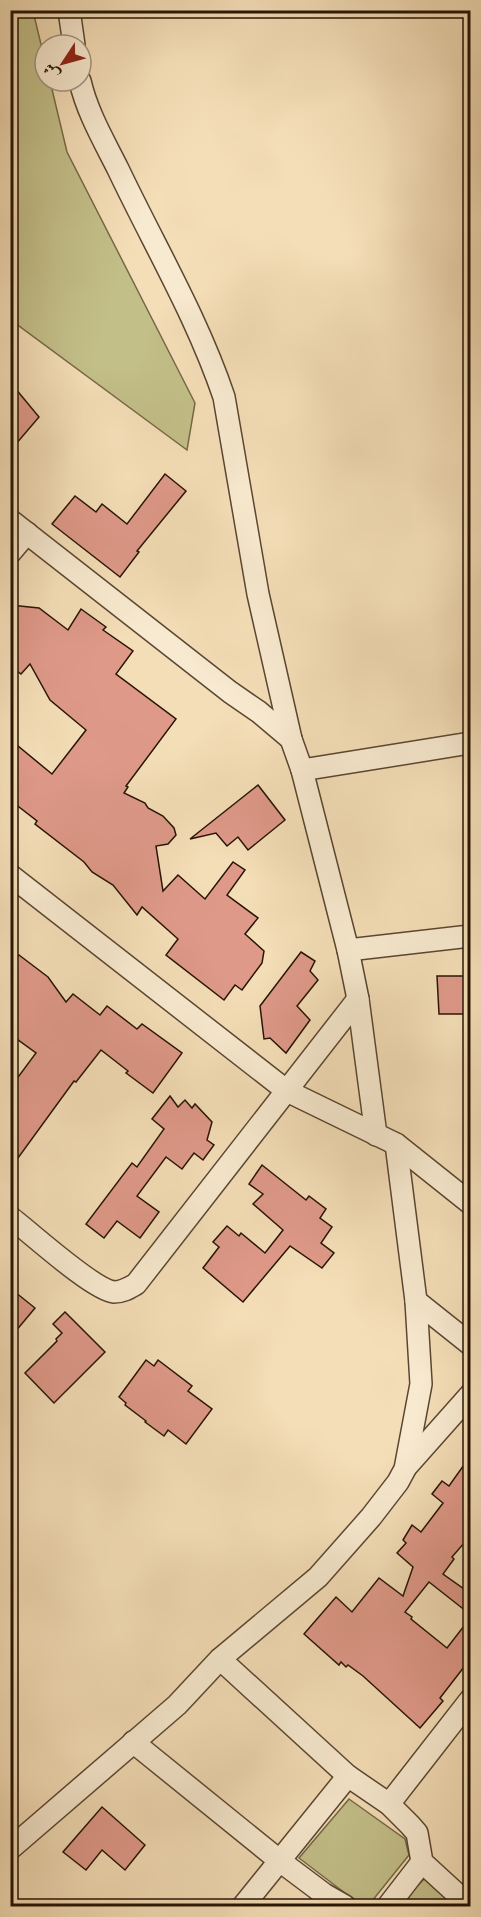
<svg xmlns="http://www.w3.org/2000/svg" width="481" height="1917" font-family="'EB Garamond',Amiri,serif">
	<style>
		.green { fill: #c3bf89; stroke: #756a47; stroke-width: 1.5 }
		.building { fill: #df9989; stroke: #271405; stroke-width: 1.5 }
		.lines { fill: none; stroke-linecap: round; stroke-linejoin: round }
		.street-casing { stroke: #5a4632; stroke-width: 24 }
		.street { stroke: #f8ead0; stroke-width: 21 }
	</style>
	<rect width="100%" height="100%" fill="#f4deb7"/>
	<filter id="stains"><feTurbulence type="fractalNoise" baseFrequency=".00333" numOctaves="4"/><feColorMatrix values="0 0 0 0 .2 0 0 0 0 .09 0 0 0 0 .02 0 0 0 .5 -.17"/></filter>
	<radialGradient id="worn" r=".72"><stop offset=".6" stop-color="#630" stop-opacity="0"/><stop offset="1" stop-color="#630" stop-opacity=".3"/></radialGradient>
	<g class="green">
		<polygon points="11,10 33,11 45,61 45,81 50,81 67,152 195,403 187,450 11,320"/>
		<polygon points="349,1799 405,1839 409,1855 368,1906 362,1906 299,1858"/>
		<polygon points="424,1879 455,1906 406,1906 401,1903"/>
	</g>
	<g class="building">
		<polygon points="10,382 39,417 10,451"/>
		<polygon points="165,474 186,491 137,551 139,552 120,577 52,524 75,496 96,512 102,504 127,524"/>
		<polygon points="10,605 39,608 68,630 81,609 106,627 103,630 133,651 116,674 176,719 126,786 128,787 124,793 145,803 148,808 163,816 174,828 176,835 168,844 156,846 163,891 178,875 205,899 233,862 245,870 227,895 258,918 245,934 264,951 262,963 242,990 235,985 224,1000 166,955 178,939 142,907 137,915 113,885 92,872 84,862 35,824 37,821 10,800 10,754 18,746 52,774 86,730 50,700 30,664 21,674 10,666"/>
		<polygon points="258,785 285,820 248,850 238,837 227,846 216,833 190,839"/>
		<polygon points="301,952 315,961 310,971 318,980 297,1006 310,1020 286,1053 270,1038 264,1039 260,1006"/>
		<polygon points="19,955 48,977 66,1002 73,994 100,1015 107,1006 137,1029 142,1024 182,1053 153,1093 126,1073 128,1071 101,1050 76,1082 74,1081 10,1169 10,1088 36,1053 10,1034 10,963"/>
		<polygon points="437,976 471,976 471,1012 464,1012 464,1014 439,1014"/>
		<polygon points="170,1096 178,1107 185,1100 192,1108 195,1104 212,1122 207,1140 214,1145 203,1160 194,1153 182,1169 166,1157 137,1196 159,1212 140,1238 117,1221 104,1238 86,1224 132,1163 137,1167 164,1129 152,1119"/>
		<polygon points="262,1165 306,1200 309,1196 326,1209 320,1218 332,1227 321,1243 334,1253 322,1268 290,1246 243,1302 203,1268 219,1247 213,1242 227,1226 239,1236 241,1233 265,1253 283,1230 253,1204 263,1194 249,1184"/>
		<polygon points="10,1288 35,1308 10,1338"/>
		<polygon points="65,1312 105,1352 54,1403 25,1373 57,1341 56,1339 62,1333 53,1324"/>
		<polygon points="146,1360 154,1366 158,1360 192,1386 188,1391 212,1409 186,1444 168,1430 164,1436 145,1422 146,1421 125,1405 126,1403 119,1397"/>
		<polygon points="471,1455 471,1535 452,1557 454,1559 443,1574 471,1594 471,1615 429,1582 405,1612 412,1617 411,1619 447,1648 471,1617 471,1658 440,1698 443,1701 420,1728 363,1676 348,1665 346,1667 341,1662 339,1665 304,1634 336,1597 352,1612 379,1578 403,1596 413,1567 397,1553 406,1543 403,1540 412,1525 421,1532 443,1503 432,1494 442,1481 449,1486"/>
		<polygon points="102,1807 145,1845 125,1870 102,1850 86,1870 63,1852"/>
	</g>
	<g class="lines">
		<defs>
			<g id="street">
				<polyline points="69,10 74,45"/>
				<path d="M80,81C87,112 104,141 118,169C154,245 197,317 224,397L258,594L291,739L302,770L348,950L358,999L376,1135"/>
				<polyline points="10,520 230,692 259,712 291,739"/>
				<polyline points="10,553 27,533"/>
				<polyline points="302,770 470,743"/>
				<polyline points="10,875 287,1091 396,1144 470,1203"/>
				<polyline points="348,950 470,936"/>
				<path d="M10,1217C30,1232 93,1290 114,1292C123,1292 129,1288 136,1284L358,999"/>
				<polyline points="416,1301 470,1344"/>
				<polyline points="407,1466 470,1395"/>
				<polyline points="220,1659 348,1776"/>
				<polyline points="133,1742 280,1861 324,1894 345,1906"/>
				<polyline points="389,1804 470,1700"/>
				<polyline points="10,1849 177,1705 220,1659 318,1577 371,1517 398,1482 405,1469 421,1384 416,1301 396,1144"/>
				<polyline points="243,1906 348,1776 389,1804 410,1825 417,1833 422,1862 470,1906"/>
				<polyline points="388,1906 422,1862"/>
			</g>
		</defs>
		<use href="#street" class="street-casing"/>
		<use href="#street" class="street"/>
	</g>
	<rect width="481" height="1917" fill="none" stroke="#f4deb7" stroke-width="36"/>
	<rect x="12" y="12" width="457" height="1893" fill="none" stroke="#271405" stroke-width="3"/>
	<rect x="18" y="18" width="445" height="1881" fill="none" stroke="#271405" stroke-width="1.5"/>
	<g transform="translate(63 63) rotate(234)"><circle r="28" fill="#f8ead0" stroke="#a4947f" stroke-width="1.5"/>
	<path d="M0-4.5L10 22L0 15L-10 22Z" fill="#8f2418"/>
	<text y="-9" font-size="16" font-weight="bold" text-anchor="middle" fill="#271405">ش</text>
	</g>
	<rect width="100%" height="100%" filter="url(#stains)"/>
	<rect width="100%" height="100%" fill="url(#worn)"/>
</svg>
